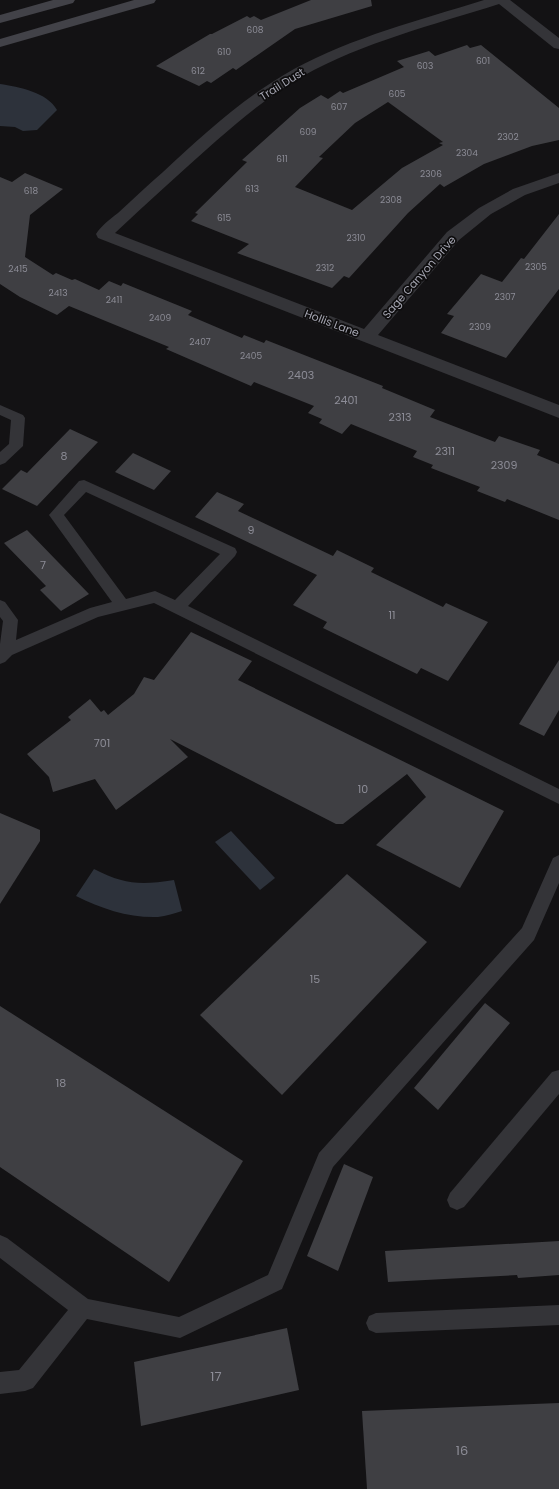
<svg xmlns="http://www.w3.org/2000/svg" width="559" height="1489" font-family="Poppins,sans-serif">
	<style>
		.water { fill: #2d323b }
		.building { fill: #3f3f43; fill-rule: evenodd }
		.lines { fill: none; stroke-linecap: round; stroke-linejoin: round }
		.lane { fill: #343438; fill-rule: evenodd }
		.street { fill: #343438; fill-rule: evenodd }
		.secondary { fill: #424248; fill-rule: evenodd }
		.labels { text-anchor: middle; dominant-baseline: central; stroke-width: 3.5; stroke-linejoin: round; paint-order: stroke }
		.far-number-label { font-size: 9px; fill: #8c8c96 }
		.far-street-label { font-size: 11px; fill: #a5a6b2; stroke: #0e0d0e }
		.number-label { font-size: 11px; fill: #8c8c96 }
		.near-number-label { font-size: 13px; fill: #8c8c96 }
	</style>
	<rect width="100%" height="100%" fill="#131214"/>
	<g class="water">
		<path d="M0,84C19,87 47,92 57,110L37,130L23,131L15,127L0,126Z"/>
		<polygon points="231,831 275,878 260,890 215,842"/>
		<path d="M94,869C125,885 141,885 174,880L182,911C175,913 166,916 158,917C129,918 102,909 76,896Z"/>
	</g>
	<g class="building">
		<polygon points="311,0 371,0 372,6 295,29 236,70 233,68 211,83 207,81 199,86 156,66 210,34 212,34 247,16 250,18 254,16 261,20"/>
		<path d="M467,45L470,48L481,45L559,108V140L532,146L484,164L444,187L440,184L408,213L349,278L344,276L332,288L237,253L249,244L191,221L198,214L195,213L247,162L242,160L300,108L321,95L328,99L340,91L343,93L404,67L397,61L429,51L435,56ZM388,102L443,142L439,143L443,145L402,168L352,210L295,187L323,158L319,157L355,123Z"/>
		<polygon points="25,173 63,189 30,215 25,257 53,275 56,273 72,280 75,279 99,290 109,281 121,286 123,283 192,311 188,315 242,338 244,335 264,343 266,340 383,386 382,388 435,410 430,417 495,442 499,436 540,450 537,455 559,464 559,520 507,499 505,502 477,491 480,487 431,468 433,465 413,457 417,451 351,424 342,434 319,423 322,419 308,413 314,406 254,382 251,386 166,349 169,347 69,306 57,315 20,297 0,284 0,177 12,182"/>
		<polygon points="559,214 559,289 506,358 441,333 454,316 447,314 481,274 502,282 521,258 524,259"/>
		<polygon points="70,429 98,442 37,506 2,489 21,470 27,473"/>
		<polygon points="133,453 171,471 154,490 115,472"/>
		<polygon points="217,492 244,504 238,511 333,556 337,550 374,568 371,572 443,607 446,603 488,622 448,681 421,668 417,674 323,628 327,622 293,605 317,575 195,517"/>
		<polygon points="27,530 89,594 61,611 40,590 46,586 4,543"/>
		<polygon points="191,632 252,661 238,680 504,811 460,888 376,845 426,797 407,774 343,824 336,824 170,739 188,757 116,810 95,779 53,792 49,777 27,754 71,720 68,717 90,699 101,712 104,710 108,715 134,694 144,677 154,680"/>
		<polygon points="559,660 559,710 544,736 519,724"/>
		<polygon points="0,813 40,830 40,841 0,904"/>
		<polygon points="347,874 427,942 282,1095 200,1015"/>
		<polygon points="485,1003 510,1023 438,1110 414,1088"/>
		<polygon points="0,1006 243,1161 169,1282 0,1167"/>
		<polygon points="344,1164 373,1177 338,1271 307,1256"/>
		<polygon points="559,1241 559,1275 518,1278 517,1275 388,1282 385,1251"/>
		<polygon points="287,1328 299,1390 141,1426 134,1362"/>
		<polygon points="559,1403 559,1489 367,1489 362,1411"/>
	</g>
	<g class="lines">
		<g class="lane">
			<polygon points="0,405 23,415 25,418 23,446 5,463 0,465 0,452 9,444 11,420 0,415"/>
			<path d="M84,480L235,548L237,552L235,556L188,606L559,789V804L154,603L98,617L12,655L5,662L0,664V644L3,621L0,617V600L5,602L18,620L16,640L90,608L112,602L49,515L79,481ZM86,492L220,554L175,600L155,591L126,599L64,515Z"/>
			<polygon points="559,855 559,883 534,940 333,1167 282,1289 180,1338 87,1319 33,1388 25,1391 0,1394 0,1372 19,1370 68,1310 0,1258 0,1235 7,1238 88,1299 179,1317 268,1275 319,1153 522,928 553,858"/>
			<polygon points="559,1070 559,1094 464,1207 457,1210 450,1207 447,1200 450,1193 552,1072"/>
			<polygon points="559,1305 559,1325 376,1333 369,1330 366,1323 369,1316 376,1313"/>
		</g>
		<path class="street" d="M484,0H510L559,38V49L554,48L499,4C433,25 364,42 303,76C271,94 244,117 216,141C182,171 148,202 115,233L364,329L447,232L479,208L513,189L559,173V183L525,195L491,214L459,240L378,335L559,405V418L98,238L96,234C101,226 110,219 118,213C133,199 147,186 163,172C203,135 245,96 294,69C353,37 420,20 484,0Z"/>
		<g class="secondary">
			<polygon points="53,0 75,0 73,3 0,23 0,15"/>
			<polygon points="134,0 156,0 154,3 0,47 0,39"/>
		</g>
	</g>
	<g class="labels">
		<g class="far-number-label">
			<text x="255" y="30">608</text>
			<text x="224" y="52">610</text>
			<text x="483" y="61">601</text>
			<text x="425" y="66">603</text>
			<text x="198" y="71">612</text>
			<text x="397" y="94">605</text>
			<text x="339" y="107">607</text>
			<text x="308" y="132">609</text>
			<text x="508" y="137">2302</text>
			<text x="467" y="153">2304</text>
			<text x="282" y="159">611</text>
			<text x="431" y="174">2306</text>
			<text x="252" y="189">613</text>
			<text x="31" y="191">618</text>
			<text x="391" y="200">2308</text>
			<text x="224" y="218">615</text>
			<text x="356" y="238">2310</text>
			<text x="536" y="267">2305</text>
			<text x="325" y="268">2312</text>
			<text x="18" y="269">2415</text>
			<text x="58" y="293">2413</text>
			<text x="505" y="297">2307</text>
			<text x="114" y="300">2411</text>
			<text x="160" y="318">2409</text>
			<text x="480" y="327">2309</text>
			<text x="200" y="342">2407</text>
			<text x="251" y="356">2405</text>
		</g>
		<g class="far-street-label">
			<text transform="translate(282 84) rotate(-32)">Trail Dust</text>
			<text transform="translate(419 277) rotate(-49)">Sage Canyon Drive</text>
			<text transform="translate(332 323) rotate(21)">Hollis Lane</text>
		</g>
		<g class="number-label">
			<text x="301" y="375">2403</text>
			<text x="346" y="400">2401</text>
			<text x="400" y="417">2313</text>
			<text x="445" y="451">2311</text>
			<text x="64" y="456">8</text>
			<text x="504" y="465">2309</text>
			<text x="251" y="530">9</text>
			<text x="43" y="565">7</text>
			<text x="392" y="615">11</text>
			<text x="102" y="743">701</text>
			<text x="363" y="789">10</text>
			<text x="315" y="979">15</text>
			<text x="61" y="1083">18</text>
		</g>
		<g class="near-number-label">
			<text x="216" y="1376">17</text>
			<text x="462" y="1450">16</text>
		</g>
	</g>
</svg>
